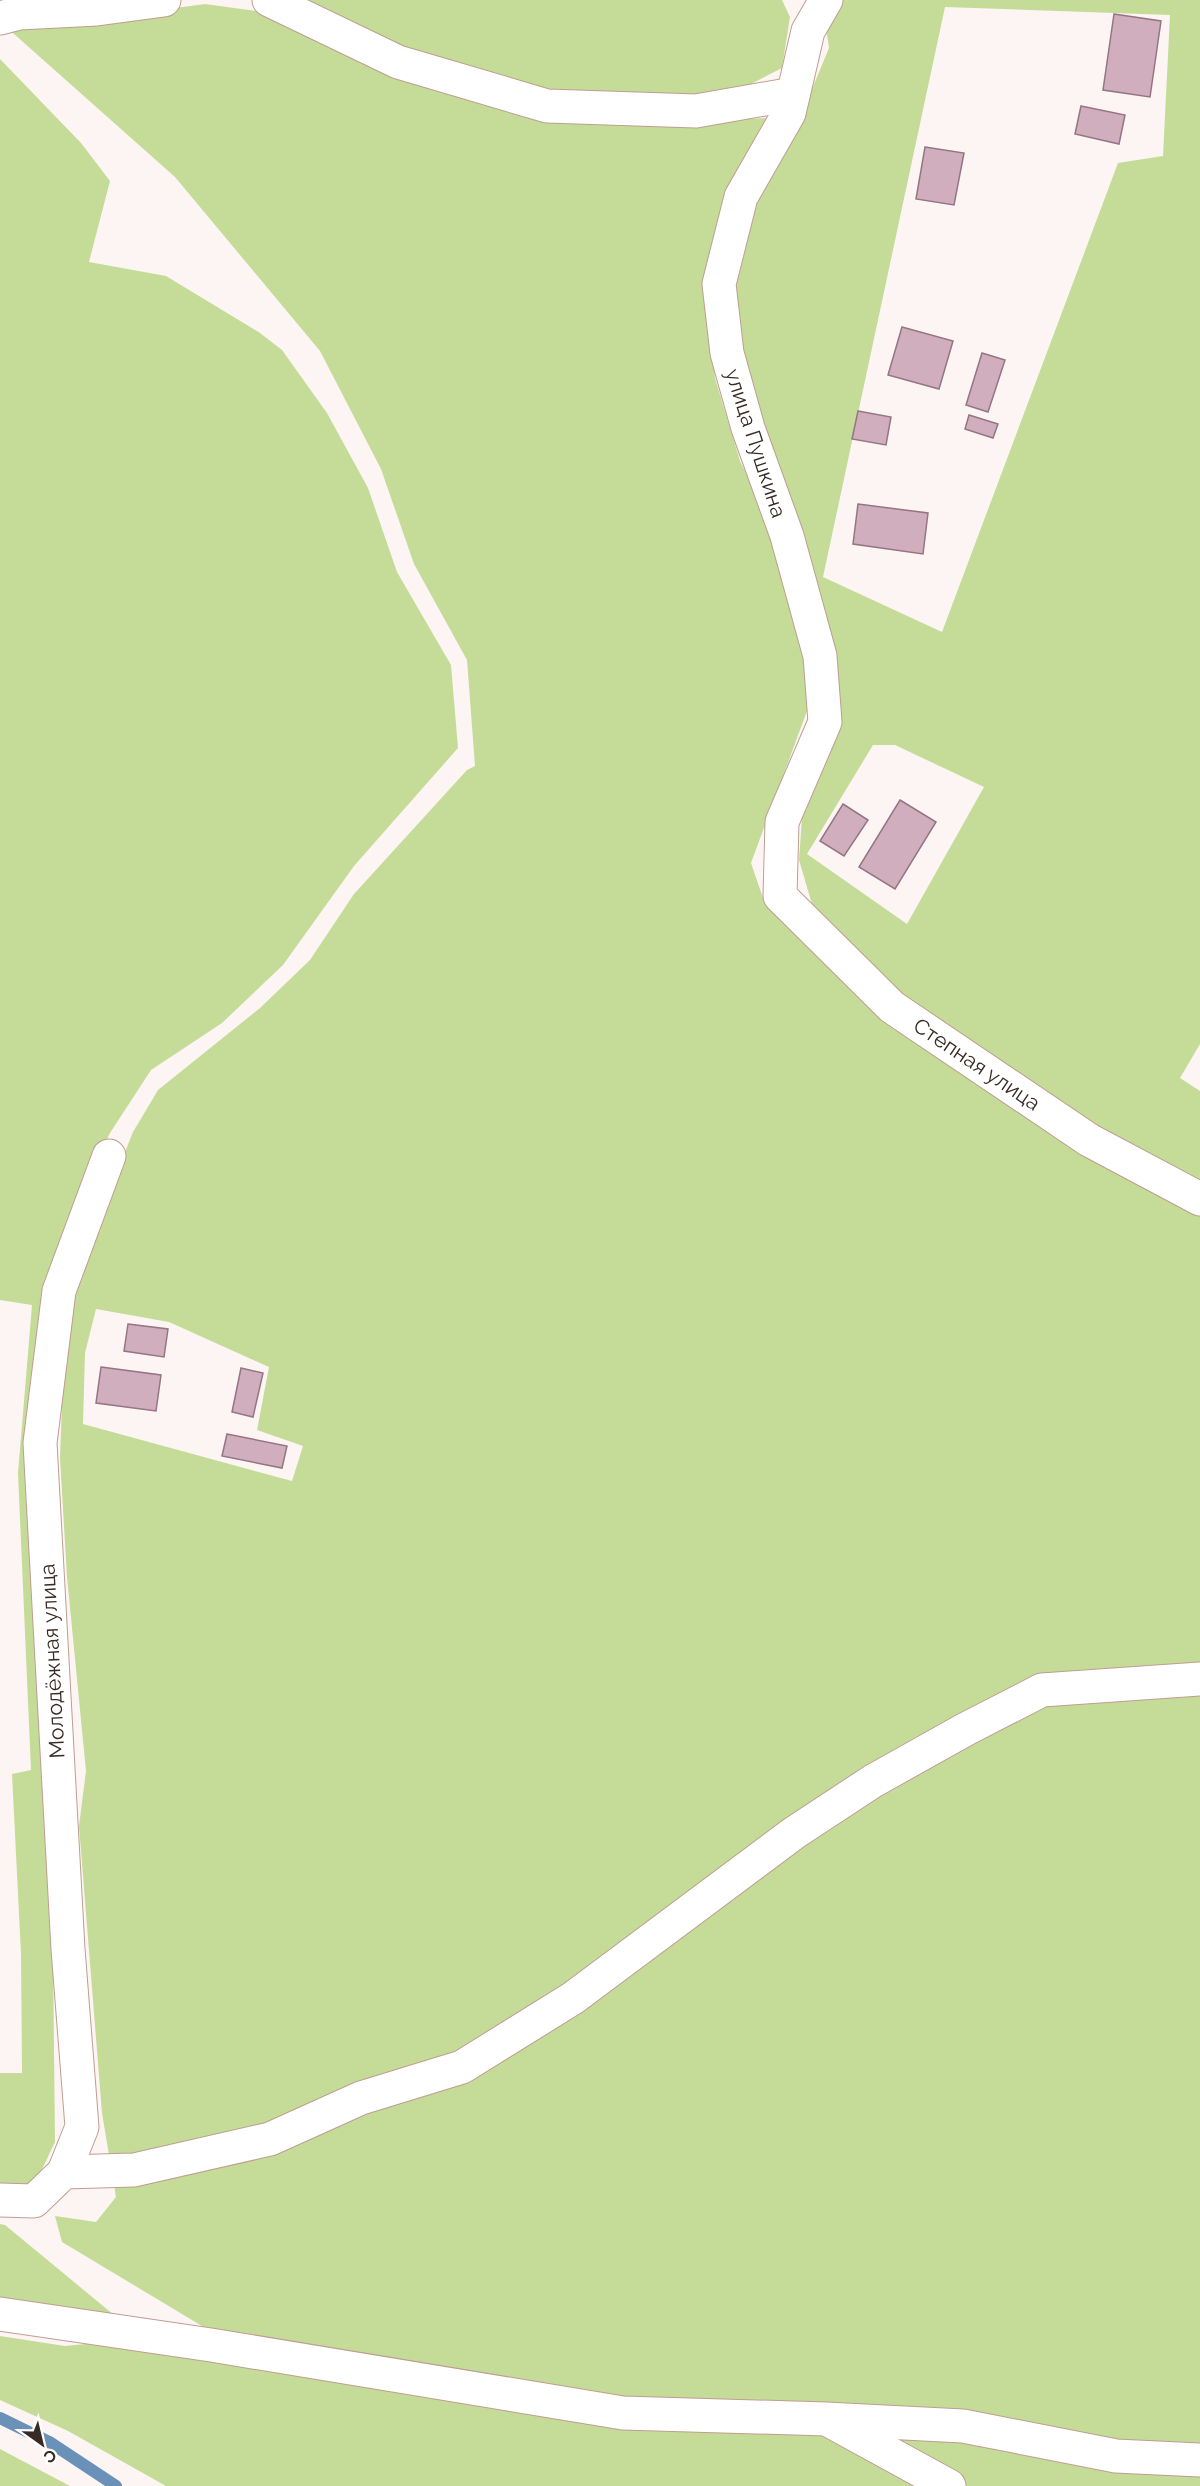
<svg xmlns="http://www.w3.org/2000/svg" width="1200" height="2486" font-family="Raleway,sans-serif">
	<style>
		.green { fill: #c4dc98; fill-rule: evenodd }
		.lines { fill: none; stroke-linecap: round; stroke-linejoin: round }
		.stream { stroke: #6a91b7; stroke-width: 12 }
		.building { fill: #d0aebd; stroke: #957583; stroke-width: 1.5 }
		.minor-casing { stroke: #c09d91; stroke-width: 35 }
		.minor { stroke: #fff; stroke-width: 33 }
		.labels { text-anchor: middle; dominant-baseline: central; stroke-width: 6; stroke-linejoin: round; paint-order: stroke }
		.street-label { font-size: 21px; fill: #382b25; stroke: #fff }
	</style>
	<rect width="100%" height="100%" fill="#fdf5f3"/>
	<g class="green">
		<polygon points="299,0 782,0 790,17 782,68 724,98 545,98 399,54"/>
		<path d="M822,0H1200V1044L1180,1078L1200,1091V1186L1089,1128L897,999L812,904L799,860L803,803L838,711L753,403L731,286L754,198L800,118L829,48ZM945,7L1170,15L1163,156L1118,163L942,632L823,577ZM873,745H895L984,787L907,924L807,854Z"/>
		<path d="M205,4L271,13L407,78L698,120L775,118L707,291L715,378L740,461L779,541L807,668V711L751,863L764,901L839,977L1200,1210V2486H166L68,2431L0,2400V2336L65,2346L212,2332L62,2242L55,2216L96,2222L116,2197L102,2113L79,1826L86,1771L67,1577L60,1458L65,1323L98,1219L133,1132L158,1090L260,1008L310,960L354,894L467,770L475,766L467,660L414,564L381,469L320,351L175,177L5,26L109,17ZM96,1309L169,1322L269,1367L257,1430L303,1446L292,1481L83,1424L85,1353Z"/>
		<path d="M0,59L81,143L110,181L89,262L166,276L260,333L282,350L327,413L368,488L397,572L451,665L458,748L354,866L283,965L222,1023L151,1070L110,1133L85,1183L46,1310L55,2142C40,2172 39,2190 0,2187V2073H22L21,1954L12,1774L31,1770L18,1473L32,1305L0,1300Z"/>
		<polygon points="0,2224 5,2225 114,2315 0,2301"/>
		<polygon points="0,2449 70,2486 0,2486"/>
	</g>
	<g class="lines">
		<polyline class="stream" points="0,2418 51,2443 116,2486"/>
	</g>
	<g class="building">
		<polygon points="1114,14 1161,21 1150,97 1103,90"/>
		<polygon points="1081,106 1125,115 1119,144 1075,134"/>
		<polygon points="925,147 964,153 954,205 916,199"/>
		<polygon points="902,327 953,341 939,389 888,375"/>
		<polygon points="982,353 1005,360 988,412 966,405"/>
		<polygon points="858,411 891,417 886,445 852,439"/>
		<polygon points="969,415 998,424 993,438 965,429"/>
		<polygon points="858,504 928,513 923,554 853,544"/>
		<polygon points="900,800 936,822 895,889 859,867"/>
		<polygon points="843,804 868,820 844,856 820,841"/>
		<polygon points="128,1324 168,1329 164,1357 124,1351"/>
		<polygon points="101,1367 161,1375 156,1411 96,1403"/>
		<polygon points="241,1368 263,1373 253,1417 232,1412"/>
		<polygon points="227,1434 287,1446 282,1468 222,1456"/>
	</g>
	<g class="lines">
		<defs>
			<g id="minor">
				<polyline points="269,0 398,62 547,106 696,111 793,94"/>
				<polyline points="826,0 808,31 789,113 741,197 719,284 727,353 748,428 787,536 820,656 825,722 782,822 780,896 892,1007 1089,1140 1200,1199"/>
				<polyline points="0,18 19,13 97,9 164,0"/>
				<polyline points="64,2172 82,2127 68,1949 40,1443 59,1291 109,1156"/>
				<polyline points="0,2200 34,2201 64,2172 134,2170 270,2139 361,2098 462,2067 573,1998 794,1833 873,1781 966,1729 1042,1690 1200,1679"/>
				<polyline points="0,2314 211,2345 623,2413 826,2419 963,2426 1116,2456 1200,2460"/>
				<polyline points="832,2422 949,2486"/>
			</g>
		</defs>
		<use href="#minor" class="minor-casing"/>
		<use href="#minor" class="minor"/>
	</g>
	<g class="labels">
		<g class="street-label">
			<text transform="translate(756 443) rotate(72)">улица Пушкина</text>
			<text transform="translate(977 1064) rotate(34)">Степная улица</text>
			<text transform="translate(52 1661) rotate(-93)">Молодёжная улица</text>
		</g>
	</g>
	<g transform="translate(42 2444) rotate(146)" stroke="#ffffff" stroke-width="4.5" paint-order="stroke">
	<path d="M0-4.5L10 22L0 15L-10 22Z" fill="#382b25"/>
	<text y="-9" font-size="16" font-weight="bold" text-anchor="middle" fill="#382b25">С</text>
	</g>
</svg>
